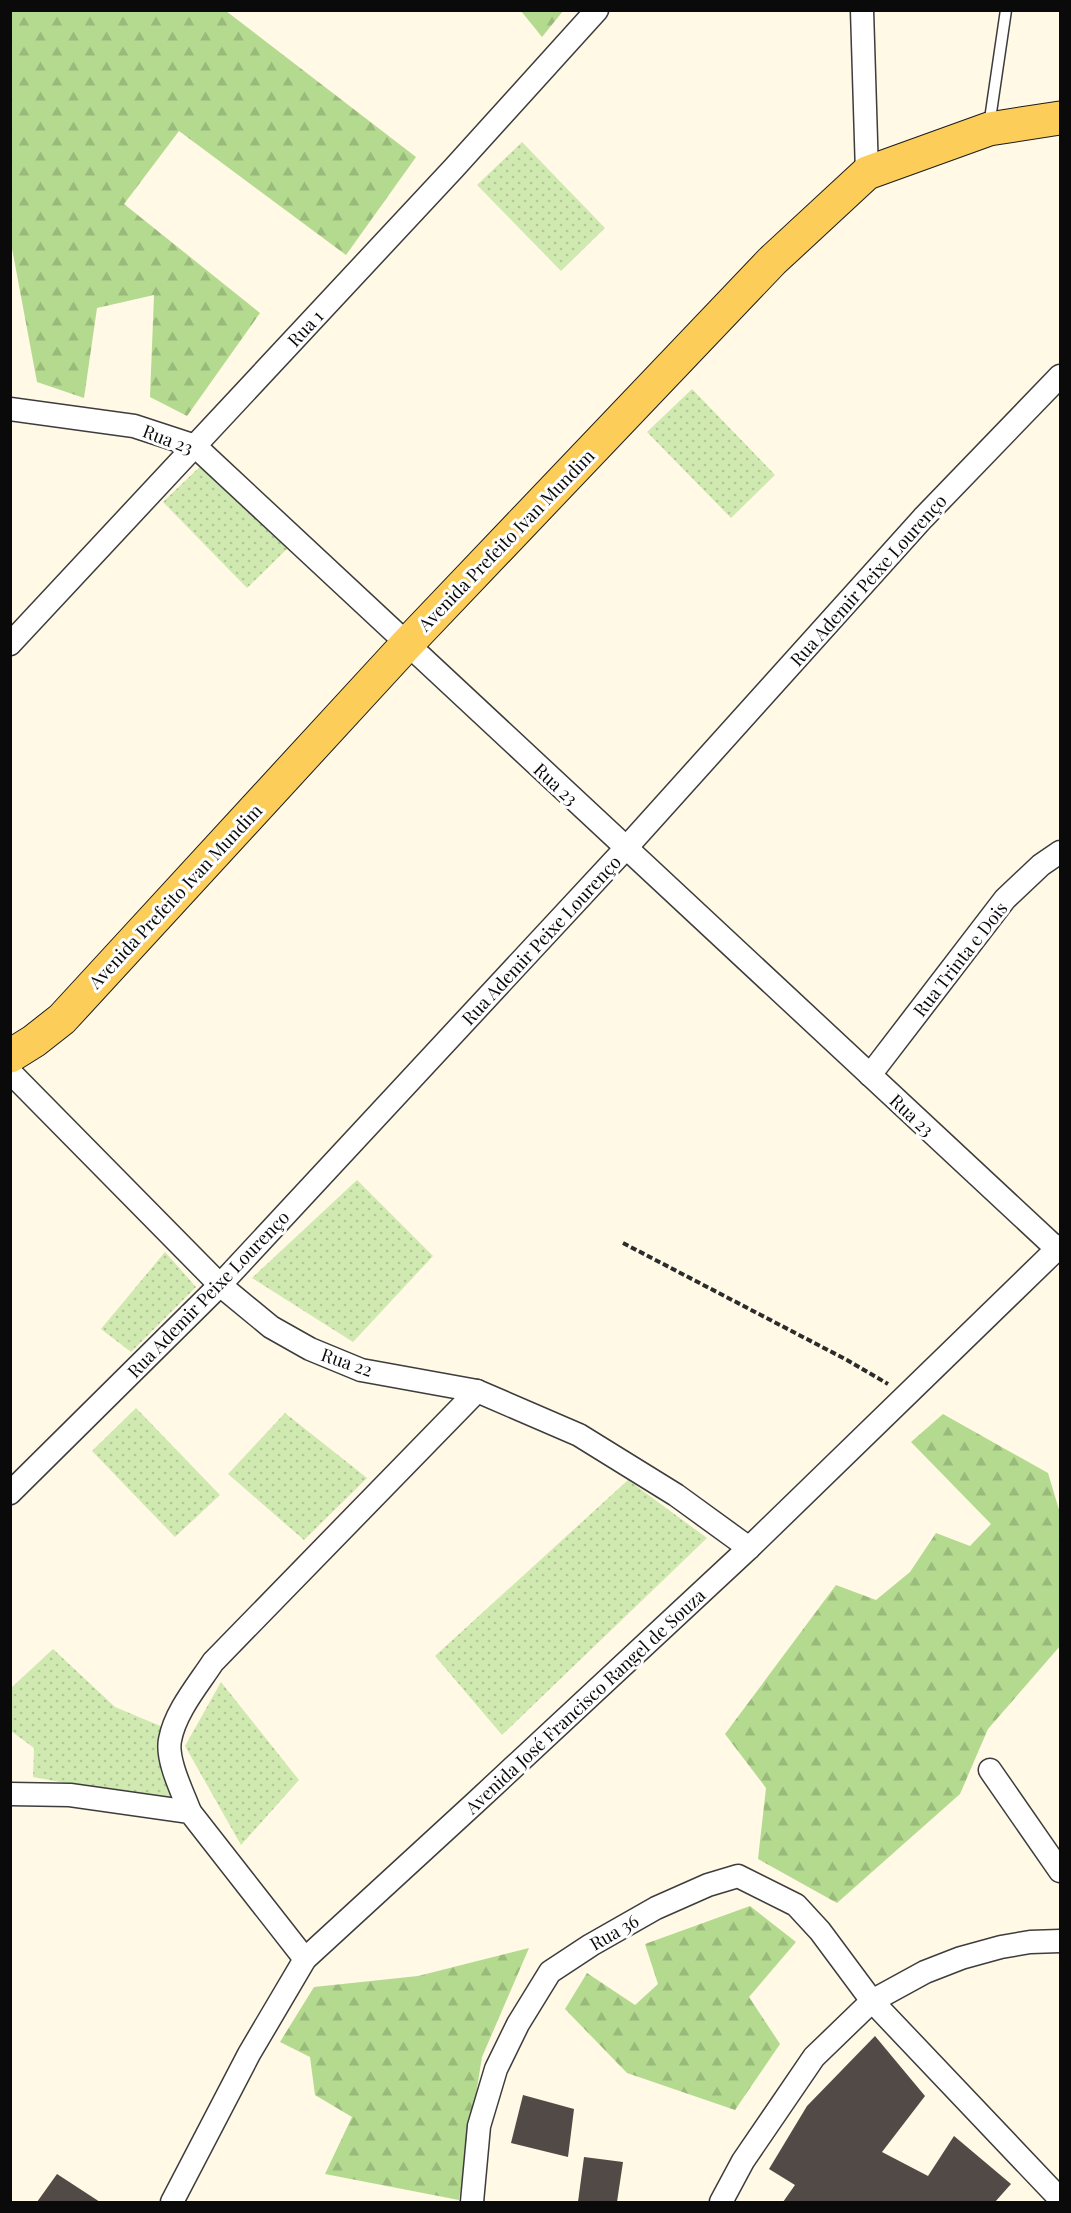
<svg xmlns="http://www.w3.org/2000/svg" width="1071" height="2213" font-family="'Playfair Display',serif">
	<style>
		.grass { fill: url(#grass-dots) }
		.forest { fill: url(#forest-firs) }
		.building { fill: #524a46 }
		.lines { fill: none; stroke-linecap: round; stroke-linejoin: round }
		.service-casing { stroke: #3d3d3d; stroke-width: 13 }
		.minor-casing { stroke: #3d3d3d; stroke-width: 25 }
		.primary-casing { stroke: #1b1b1b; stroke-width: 35 }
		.path { stroke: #2c2c2c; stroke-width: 4; stroke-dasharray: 6 3; stroke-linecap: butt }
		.service { stroke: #fff; stroke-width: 10 }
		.minor { stroke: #fff; stroke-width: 22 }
		.primary { stroke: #fcce59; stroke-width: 33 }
		.labels { text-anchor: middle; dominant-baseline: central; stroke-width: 6; stroke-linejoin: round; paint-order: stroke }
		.street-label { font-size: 18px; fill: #0a0a0a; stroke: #fff }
	</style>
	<defs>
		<pattern id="grass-dots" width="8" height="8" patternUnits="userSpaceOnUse" patternTransform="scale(1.5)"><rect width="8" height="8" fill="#d0e9b0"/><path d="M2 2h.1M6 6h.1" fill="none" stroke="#b1c696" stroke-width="1.8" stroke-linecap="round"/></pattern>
		<pattern id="forest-firs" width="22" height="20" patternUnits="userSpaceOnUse" patternTransform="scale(1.5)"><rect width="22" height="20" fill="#b4da8f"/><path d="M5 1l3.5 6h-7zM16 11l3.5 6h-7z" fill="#99ba7a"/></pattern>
	</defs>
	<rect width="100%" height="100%" fill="#fff9e6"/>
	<g class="grass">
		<polygon points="522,142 605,228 561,271 477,185"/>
		<polygon points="692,389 775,475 731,518 647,432"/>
		<polygon points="208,459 291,545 247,588 163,502"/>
		<polygon points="357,1180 433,1256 353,1342 252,1278"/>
		<polygon points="165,1252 196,1287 131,1352 101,1329"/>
		<polygon points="136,1408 220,1495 175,1537 92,1451"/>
		<polygon points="285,1413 367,1478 304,1540 228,1474"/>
		<polygon points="628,1480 707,1538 502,1735 435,1656"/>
		<polygon points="53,1649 115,1707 165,1728 173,1803 33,1777 34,1748 11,1731 11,1688"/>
		<polygon points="221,1682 299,1780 241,1845 185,1746"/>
	</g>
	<g class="forest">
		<polygon points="10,11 226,11 416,157 346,255 179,131 124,204 260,313 187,416 150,397 154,295 97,308 84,398 37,382 11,243"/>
		<polygon points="521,11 563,11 542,37"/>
		<polygon points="943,1414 1048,1473 1060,1513 1060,1646 988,1729 960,1794 837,1903 758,1859 766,1788 725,1734 836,1585 876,1600 910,1572 936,1533 970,1546 991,1524 911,1442"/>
		<polygon points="750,1906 796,1942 749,1997 780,2044 735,2110 627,2073 565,2009 587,1973 635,2005 658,1984 645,1944"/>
		<polygon points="529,1948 482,2057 459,2200 325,2174 352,2117 315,2095 310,2057 280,2042 314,1987 418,1976"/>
	</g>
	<g class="building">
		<polygon points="875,2036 925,2096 882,2152 928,2176 954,2136 1011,2184 995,2202 783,2202 795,2185 769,2169 807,2106"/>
		<polygon points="523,2095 574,2109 568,2157 511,2143"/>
		<polygon points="584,2157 623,2162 617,2202 578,2202"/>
		<polygon points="57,2174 100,2202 37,2202"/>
	</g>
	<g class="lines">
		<defs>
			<polyline id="service" points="989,126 1006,10"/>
			<g id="minor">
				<polyline points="862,10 867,173"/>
				<polyline points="10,409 134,426 195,446 1057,1249"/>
				<polyline points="10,644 454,168 597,10"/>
				<polyline points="10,1072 220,1285 271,1327 310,1349 361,1370 477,1391 579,1435 676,1495 749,1548"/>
				<polyline points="870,1075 1005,899 1041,865 1060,852"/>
				<polyline points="10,1493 220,1285 626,848 923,518 1060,376"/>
				<polyline points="990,1770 1060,1871"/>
				<polyline points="10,1794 70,1795 190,1812 305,1959"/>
				<path d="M190,1812C183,1793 166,1760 170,1740C175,1712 198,1685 213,1662L477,1391"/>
				<polyline points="172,2202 249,2054 305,1959 476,1802 749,1548 1060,1246"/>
				<polyline points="472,2202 479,2126 496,2069 518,2024 550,1972 591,1945 656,1908 708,1885 738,1876 796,1905 820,1931 872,2001 1060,2199"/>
				<polyline points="721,2202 743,2161 814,2057 872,2001 925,1972 961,1958 1001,1947 1030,1942 1060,1941"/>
			</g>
			<polyline id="primary" points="10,1056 34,1041 62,1019 407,644 772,261 867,173 989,129 1060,118"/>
		</defs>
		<use href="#service" class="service-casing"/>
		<use href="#minor" class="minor-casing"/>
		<use href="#primary" class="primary-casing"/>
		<polyline class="path" points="623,1243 847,1360 888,1384"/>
		<use href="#service" class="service"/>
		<use href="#minor" class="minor"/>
		<use href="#primary" class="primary"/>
	</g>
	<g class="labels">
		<g class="street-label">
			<text transform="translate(305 328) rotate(-47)">Rua 1</text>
			<text transform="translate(168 439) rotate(21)">Rua 23</text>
			<text transform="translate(506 540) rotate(-46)">Avenida Prefeito Ivan Mundim</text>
			<text transform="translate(868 580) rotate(-48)">Rua Ademir Peixe Lourenço</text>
			<text transform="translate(556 784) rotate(43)">Rua 23</text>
			<text transform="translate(175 896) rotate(-47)">Avenida Prefeito Ivan Mundim</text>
			<text transform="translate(541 940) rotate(-47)">Rua Ademir Peixe Lourenço</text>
			<text transform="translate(960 959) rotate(-52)">Rua Trinta e Dois</text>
			<text transform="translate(912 1115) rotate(43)">Rua 23</text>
			<text transform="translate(208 1294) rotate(-46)">Rua Ademir Peixe Lourenço</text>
			<text transform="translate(347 1362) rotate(19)">Rua 22</text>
			<text transform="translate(585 1701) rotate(-43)">Avenida José Francisco Rangel de Souza</text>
			<text transform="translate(614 1932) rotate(-30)">Rua 36</text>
		</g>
	</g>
	<rect width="1071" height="2213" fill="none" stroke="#0a0a0a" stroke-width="24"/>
</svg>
